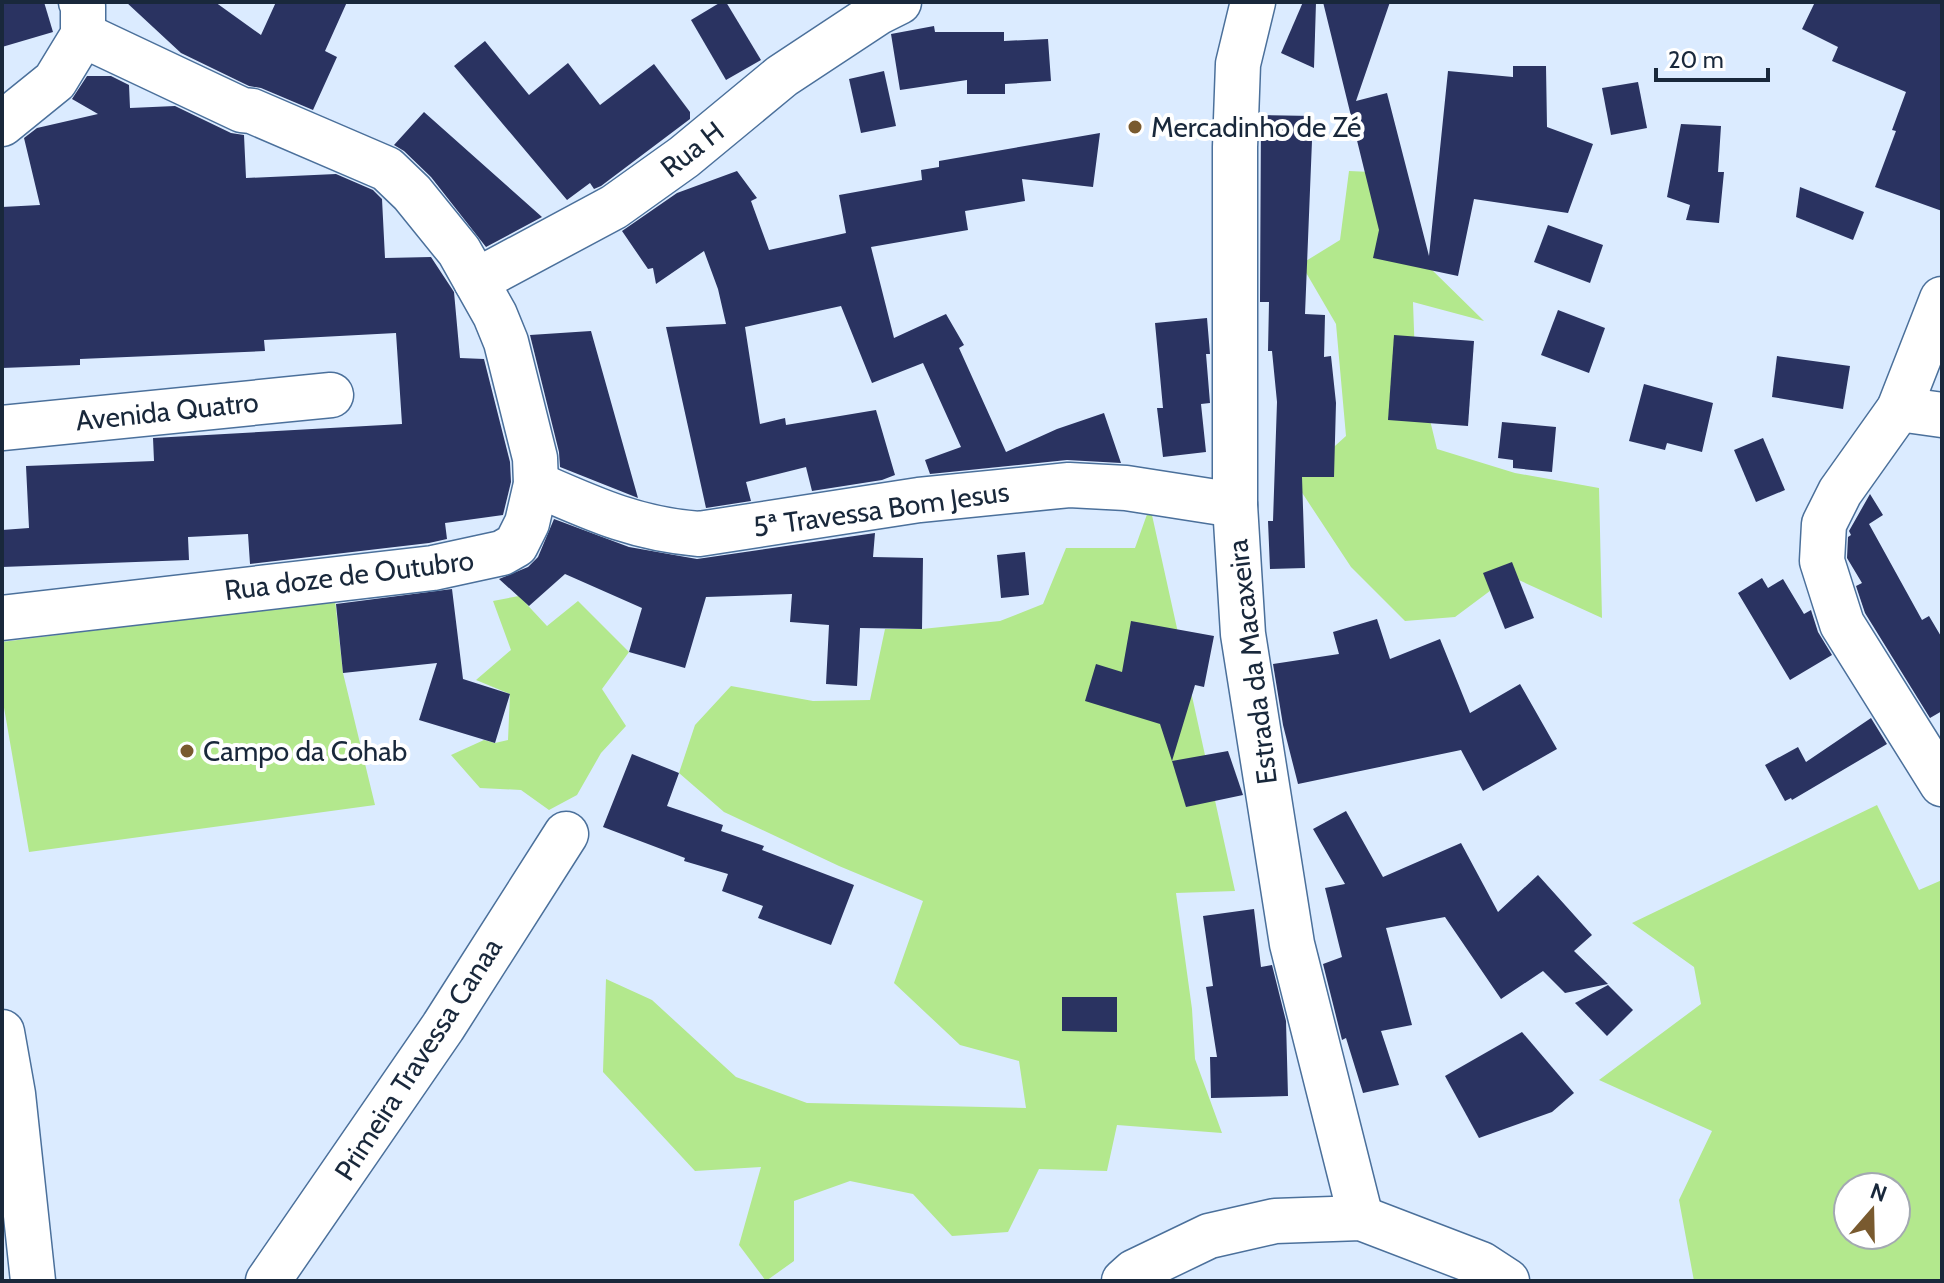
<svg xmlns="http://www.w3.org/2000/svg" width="1944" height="1283" font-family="Cabin,sans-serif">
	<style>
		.green { fill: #b3e88d; fill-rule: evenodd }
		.building { fill: #2a3361 }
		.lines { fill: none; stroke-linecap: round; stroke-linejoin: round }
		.street-casing { stroke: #4b709b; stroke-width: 47 }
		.street { stroke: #fff; stroke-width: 44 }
		.poi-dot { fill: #795a2f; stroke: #fff; stroke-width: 3 }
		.labels { text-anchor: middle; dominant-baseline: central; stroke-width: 8; stroke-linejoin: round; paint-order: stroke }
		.poi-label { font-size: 28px; fill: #19283b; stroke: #fff; text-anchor: start }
		.street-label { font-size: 28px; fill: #19283b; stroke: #fff }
	</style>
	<rect width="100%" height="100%" fill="#dbebff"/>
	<g class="green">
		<polygon points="1349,171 1393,173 1428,266 1484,321 1413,302 1415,358 1437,449 1515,473 1599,488 1602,618 1510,576 1455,617 1405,621 1351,567 1295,482 1346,436 1336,324 1301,264 1340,240"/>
		<polygon points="1150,506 1235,891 1176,893 1192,1009 1195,1059 1222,1133 1117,1125 1107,1171 1039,1169 1008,1232 952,1236 913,1194 850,1181 794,1201 794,1261 766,1281 739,1245 761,1167 695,1171 603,1072 606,979 652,1000 736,1077 807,1103 1026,1108 1019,1061 960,1045 894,983 923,901 839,866 724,812 679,773 695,725 731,686 813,701 870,700 885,629 922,629 1000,621 1043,604 1066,548 1135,548"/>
		<polygon points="519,596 547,626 578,601 629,652 602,689 626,726 601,753 577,795 549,810 521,790 480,788 451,755 484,740 495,743 508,740 510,694 476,680 511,650 493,601"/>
		<polygon points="335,600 343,673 375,805 29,852 2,696 2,642"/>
		<path d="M1877,805L1919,890L1942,880V1281H1694L1679,1200L1712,1131L1599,1080L1701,1004L1694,967L1632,923ZM1896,1187V1235H1848V1187Z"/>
	</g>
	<g class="building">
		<polygon points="2,2 44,2 53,32 2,47"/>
		<polygon points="126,2 215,2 261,35 276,2 347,2 325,51 337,57 313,110 261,88 249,86 181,53"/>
		<polygon points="721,2 726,2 761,60 726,80 691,20"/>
		<polygon points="1303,2 1316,2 1314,68 1281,53"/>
		<polygon points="1323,2 1390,2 1356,101 1387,93 1429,256 1448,71 1513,77 1513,66 1546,66 1547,127 1593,144 1568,213 1474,199 1458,276 1373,258 1379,230"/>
		<polygon points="1815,2 1942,2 1942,211 1875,187 1896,131 1892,130 1906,92 1832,61 1838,47 1802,29"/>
		<polygon points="934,26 935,32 1004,32 1004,41 1048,39 1051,81 1005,84 1005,94 967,94 967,80 900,90 891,34"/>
		<polygon points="485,41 529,95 568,63 600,105 654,64 690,112 690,119 601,186 594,189 590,183 567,200 454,66"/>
		<polygon points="884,71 896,126 861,133 849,79"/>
		<polygon points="87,76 111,76 129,85 130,108 175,106 231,133 244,135 246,178 336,174 373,190 382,199 385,258 431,257 454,292 460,358 484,359 510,462 511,482 503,515 445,523 447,539 429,543 250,564 248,534 188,537 189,560 2,567 2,530 29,528 26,466 154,461 153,438 402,424 396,333 264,340 265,351 80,359 80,365 2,368 2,207 40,205 24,138 37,128 98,114 72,99"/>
		<polygon points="1638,82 1647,128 1611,135 1602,88"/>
		<polygon points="424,112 542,217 486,247 431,177 404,151 394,145"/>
		<polygon points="1261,115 1313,116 1305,314 1325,315 1324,357 1331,356 1336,403 1334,477 1302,477 1305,568 1270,569 1268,521 1273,521 1277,402 1272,351 1268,351 1269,302 1260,302"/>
		<polygon points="1681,124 1721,126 1718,172 1724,172 1719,223 1686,220 1690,205 1667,197"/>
		<polygon points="1100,133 1093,187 1022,179 1025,201 965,211 968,230 871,247 894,338 946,314 964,345 959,348 1006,452 1057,429 1104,413 1121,463 1067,460 930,474 925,460 961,447 923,363 872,383 841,306 745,327 760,424 785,418 786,425 876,410 895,475 882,480 812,491 806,467 746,482 751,501 706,508 666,327 726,324 718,289 704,251 656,284 653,268 648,269 622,231 677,193 737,171 757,198 751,201 769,250 846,233 839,195 922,180 921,170 939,167 939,161"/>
		<polygon points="1800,187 1864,212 1853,240 1796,217"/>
		<polygon points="1548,225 1603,245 1590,283 1534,262"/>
		<polygon points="1558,310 1605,328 1589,373 1541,355"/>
		<polygon points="1207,318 1210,354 1206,354 1210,403 1201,404 1206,452 1163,457 1157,408 1163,408 1155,323"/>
		<polygon points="591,331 638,498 560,467 559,452 530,335"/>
		<polygon points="1394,335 1474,341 1468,426 1388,420"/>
		<polygon points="1777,356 1850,366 1843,409 1772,397"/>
		<polygon points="1644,384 1713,403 1702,452 1667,443 1665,450 1629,441"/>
		<polygon points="1502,422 1556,427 1552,472 1513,468 1513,460 1498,458"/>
		<polygon points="1763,438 1785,490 1756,502 1734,450"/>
		<polygon points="1870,494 1883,515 1869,524 1922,620 1929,616 1942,638 1942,711 1930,718 1865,613 1856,586 1862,583 1847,558 1848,537 1851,535 1849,531"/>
		<polygon points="554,519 629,547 697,559 875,533 873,557 923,558 922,629 860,628 857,686 826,684 829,625 790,622 792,594 706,597 685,668 629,652 642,608 565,574 529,606 499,579 528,567 538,557"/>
		<polygon points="1025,552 1029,595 1001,598 997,555"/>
		<polygon points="1512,562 1534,618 1505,629 1483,573"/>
		<polygon points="1762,578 1768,588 1783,579 1804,614 1811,610 1818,632 1832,655 1790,680 1738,593"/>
		<polygon points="452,589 463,679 510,694 495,743 419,720 437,663 343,673 336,604"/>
		<polygon points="1377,619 1390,659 1440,639 1470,713 1520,684 1557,749 1483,791 1461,750 1298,784 1283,725 1273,664 1339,654 1333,632"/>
		<polygon points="1131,621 1214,636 1204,687 1195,685 1172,761 1160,724 1085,701 1096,664 1122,672"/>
		<polygon points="1871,718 1887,744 1792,800 1791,798 1785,801 1765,765 1798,747 1806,762"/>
		<polygon points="1228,751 1243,795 1186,807 1172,761"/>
		<polygon points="632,754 679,773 667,806 723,825 721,831 764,846 762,850 854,885 831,945 758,918 763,906 722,891 728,874 684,861 685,858 603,827"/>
		<polygon points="1346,811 1383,877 1461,843 1498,912 1538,875 1592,935 1574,951 1608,984 1565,993 1543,971 1501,999 1445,917 1386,928 1412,1025 1381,1031 1399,1085 1363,1093 1346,1038 1342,1040 1323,964 1342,957 1325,888 1345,884 1313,829"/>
		<polygon points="1254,909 1261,967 1272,965 1286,1021 1288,1096 1211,1098 1210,1057 1217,1057 1206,987 1213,986 1203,916"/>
		<polygon points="1608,985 1633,1010 1607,1036 1575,1003"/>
		<polygon points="1062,997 1117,997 1117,1032 1062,1031"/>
		<polygon points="1522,1032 1574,1093 1552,1112 1479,1138 1445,1076"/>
	</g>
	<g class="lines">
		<defs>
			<g id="street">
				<polyline points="1253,2 1238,64 1235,147 1235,505 1243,634 1292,944 1361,1218"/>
				<polyline points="2,124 55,81 83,35 83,6 81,2"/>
				<polyline points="476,281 614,207 684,157 782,76 879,12 899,2"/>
				<polyline points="1942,299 1899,409 1840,492 1824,524 1822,561 1842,624 1942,784"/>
				<polyline points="1899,409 1942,415"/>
				<polyline points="2,428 331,395"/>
				<path d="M536,484C593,509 636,529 699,534L919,500L1069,485L1126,488L1235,505"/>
				<polyline points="2,618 433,568 502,553 516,545 527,523 536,484 535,458 506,342 495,315 459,251 412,193 387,169 252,111 242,110 83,35"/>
				<polyline points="2,1032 13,1094 33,1281"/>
				<polyline points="268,1281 443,1027 566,834"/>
				<polyline points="1124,1281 1134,1272 1209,1236 1275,1221 1361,1218 1481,1264 1507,1281"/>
			</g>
		</defs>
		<use href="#street" class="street-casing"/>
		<use href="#street" class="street"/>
	</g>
	<g class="poi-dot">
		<circle cx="1135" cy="127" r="8"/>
		<circle cx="187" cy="751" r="8"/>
	</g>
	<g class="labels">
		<g class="poi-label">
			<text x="1151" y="127">Mercadinho de Zé</text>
			<text x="203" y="751">Campo da Cohab</text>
		</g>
		<g class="street-label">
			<text transform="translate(692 149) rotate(-38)">Rua H</text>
			<text transform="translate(167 411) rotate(-6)">Avenida Quatro</text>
			<text transform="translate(881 509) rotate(-8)">5ª Travessa Bom Jesus</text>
			<text transform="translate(349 575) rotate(-7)">Rua doze de Outubro</text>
			<text transform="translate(1252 662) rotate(-97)">Estrada da Macaxeira</text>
			<text transform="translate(418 1059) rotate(-57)">Primeira Travessa Canaa</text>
		</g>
	</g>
	<rect width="1944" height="1283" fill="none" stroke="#19283b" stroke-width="8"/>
	<g transform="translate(1872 1211) rotate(20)"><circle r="38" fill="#ffffff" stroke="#a3a9b1" stroke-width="2"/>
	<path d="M0-6L14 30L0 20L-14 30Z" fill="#795a2f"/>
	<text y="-12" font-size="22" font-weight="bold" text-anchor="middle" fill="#19283b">N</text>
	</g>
	<path d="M1656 68v12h112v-12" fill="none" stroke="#19283b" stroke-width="4"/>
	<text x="1668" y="68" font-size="24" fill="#19283b" stroke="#ffffff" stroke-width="6" paint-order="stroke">20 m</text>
</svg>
